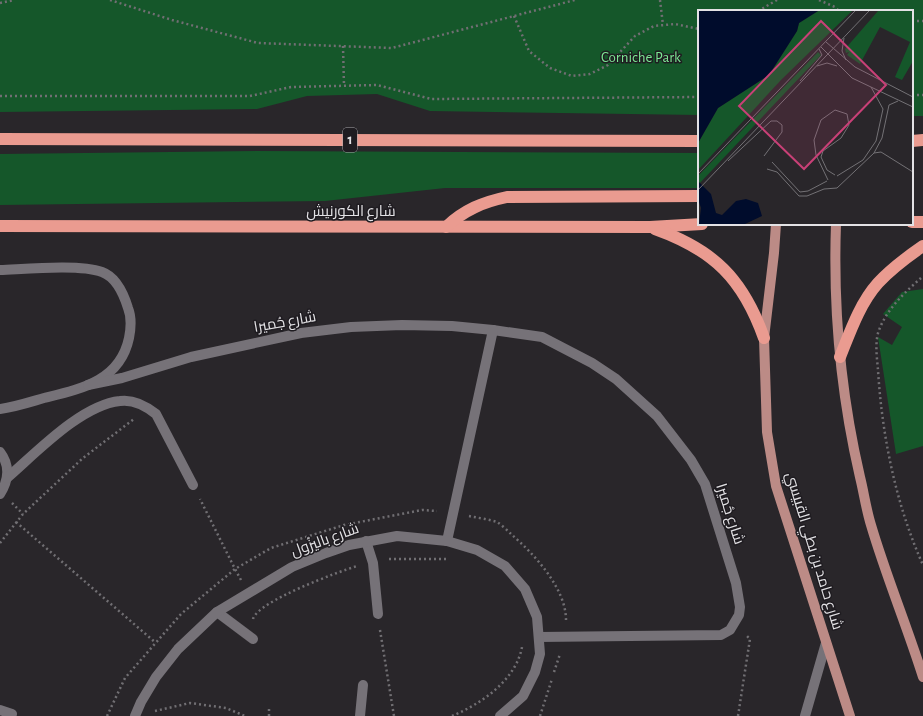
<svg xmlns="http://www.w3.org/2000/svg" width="923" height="716" font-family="'Alegreya Sans',Cairo,sans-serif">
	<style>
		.green { fill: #15572a }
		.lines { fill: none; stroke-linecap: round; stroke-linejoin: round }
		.path { stroke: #716f73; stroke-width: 2.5; stroke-dasharray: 2 3; stroke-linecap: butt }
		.minor { stroke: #767278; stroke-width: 10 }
		.major { stroke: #bc8b86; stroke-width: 10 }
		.highway { stroke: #ea9b90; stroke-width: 12 }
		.labels { text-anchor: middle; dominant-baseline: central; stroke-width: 3; stroke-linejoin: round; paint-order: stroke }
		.shield { fill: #1f1c21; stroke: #a8a7aa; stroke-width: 1 }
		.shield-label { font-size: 14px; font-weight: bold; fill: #e3e2e5 }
		.park-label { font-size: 15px; fill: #7ce694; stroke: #1f1c21 }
		.street-label { font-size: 15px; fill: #e3e2e5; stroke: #1f1c21 }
		.inset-road { fill: none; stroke: #737175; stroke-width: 1 }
		.view { fill: #c94077; fill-opacity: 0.15; stroke: #c94077; stroke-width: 2 }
		.inset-edge { fill: none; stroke: #e3e2e5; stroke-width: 2 }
	</style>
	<rect width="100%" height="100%" fill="#29262a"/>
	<g class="green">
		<polygon points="0,0 923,0 923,116 912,116 912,11 699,11 699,115 430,111 377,94 307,96 257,109 0,112"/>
		<polygon points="259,151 699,153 699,188 445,188 325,201 0,205 0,154"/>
		<polygon points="923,289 923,446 896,454 878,337 892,345 902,327 883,314 902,292"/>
	</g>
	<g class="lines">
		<g class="path">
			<polyline points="110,0 172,20 258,43 392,48 575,0"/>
			<polyline points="660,0 663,25"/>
			<polyline points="819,0 835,7 839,11"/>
			<polyline points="0,3 14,0"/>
			<polyline points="758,11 777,0"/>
			<polyline points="514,16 529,51 550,68 572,76 590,74 608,65 635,36 654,26 675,24 699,29"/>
			<polyline points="912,21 923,21"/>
			<polyline points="343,46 344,86"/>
			<polyline points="912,95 923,95"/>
			<polyline points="0,96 250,96 291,87 377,85 431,99 699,97"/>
			<path d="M921,278C904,293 885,311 878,333C875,345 877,358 878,370C882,436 896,505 923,565"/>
			<polyline points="12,503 23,514"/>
			<path d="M469,516C478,518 488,519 497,522C502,525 507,530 511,534C534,554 566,588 566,620"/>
			<polyline points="16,522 156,643"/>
			<polyline points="0,543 23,514 83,458 134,419"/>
			<polyline points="389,559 446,559"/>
			<polyline points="241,580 235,569 271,548 344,525 422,510 437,511"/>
			<path d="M253,619C258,601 338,572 357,566"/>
			<polyline points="380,630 394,716"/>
			<polyline points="554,672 560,654"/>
			<polyline points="269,709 269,716"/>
			<polyline points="155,711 190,703 226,708 245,716"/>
			<polyline points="107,716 125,678 181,614 235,569 200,499"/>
			<path d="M452,716C481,704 516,680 522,647"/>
			<polyline points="540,716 552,679"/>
			<polyline points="738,716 750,639 745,634"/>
		</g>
		<g class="minor">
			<path d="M0,270C26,269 80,264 102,272C116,277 124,295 128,308C132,318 131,328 129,338C120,381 81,389 44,398C30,402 15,407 0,409"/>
			<polyline points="88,385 122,378 191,357 301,333 351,327 402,325 452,326 493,330 542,337 592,363 616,379 657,416 691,460 705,484 736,583 740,607 739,615 730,630 721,635 539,637"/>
			<path d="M0,452C10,465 9,480 0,494"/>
			<path d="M7,478C36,453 81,405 120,401C134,399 146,406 156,414L193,485"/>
			<polyline points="366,541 373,563 378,614"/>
			<polyline points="447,541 493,330"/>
			<polyline points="217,612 253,639"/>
			<polyline points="0,710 12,714"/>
			<polyline points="135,716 141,702 156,677 178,649 217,612 292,567 326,553 349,545 397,536 447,541 477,550 505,566 525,589 537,617 540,654 535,672 523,696 500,716"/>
			<polyline points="360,716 363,685"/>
			<polyline points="805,716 826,643"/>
		</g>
		<g class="major">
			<polyline points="776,224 774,253 764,338 767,432 776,486 850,716"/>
			<path d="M836,224C833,309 841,395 860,477C864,493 866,509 871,525C886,576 907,626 923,677"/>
		</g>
		<g class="highway">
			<polyline points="0,139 699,141"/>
			<polyline points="912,141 923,140"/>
			<polyline points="912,222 923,222"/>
			<polyline points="0,226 650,227 702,224"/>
			<path d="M446,227C464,210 483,202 507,197L699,196"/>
			<path d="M655,229C714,250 743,279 764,338"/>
			<path d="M840,357C850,332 860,303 878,283C891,269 907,257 923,246"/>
		</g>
	</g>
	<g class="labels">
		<rect class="shield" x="343" y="128" width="14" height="24" rx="3"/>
		<g class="shield-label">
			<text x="350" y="140">1</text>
		</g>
		<g class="park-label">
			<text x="641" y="57">Corniche Park</text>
		</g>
		<g class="street-label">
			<text x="351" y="211">شارع الكورنيش</text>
			<text transform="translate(285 322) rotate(-10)">شارع جُميرا</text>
			<text transform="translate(730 514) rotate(72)">شارع جُميرا</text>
			<text transform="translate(325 540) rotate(-20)">شارع باليزُول</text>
			<text transform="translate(814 551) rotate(73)">شارع حامد بن بطي القبيسي</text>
		</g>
	</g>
	<g transform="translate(698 10)">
		<rect width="215" height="215" fill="#29262a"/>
		<path d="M120,1H154L83,70L0,160V133L20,98L71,65L99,21L101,13ZM180,1H215V51L204,70L197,67L212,32L182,17L162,54L149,45L151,42L148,43L147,39ZM120,42L123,45L0,175V166Z" fill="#15572a"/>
		<path d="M0,1H120L101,13L99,21L71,65L20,98L0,133ZM0,171L13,184L18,203L24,205L38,191L48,189L60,193L64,206L47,214H1L3,198L0,189Z" fill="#000c2c"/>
		<path class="inset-road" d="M146,28L144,41L148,50M128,32L157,57L215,87M123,37L154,68L215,97M119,56L129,53L139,56M102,71L124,45L121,39M176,143L183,142L215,162M30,151L73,111H79L84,115V122L66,146M74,152L102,182L110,181L129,171M69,159L79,162L101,186H109L126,179L139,178L176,143L184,128L191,95L200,91M0,164L157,1M139,166L165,150L178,131L185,99L173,77M130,170L118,145L116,130L123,110L137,100L149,104L151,115L143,128L125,141L123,147L129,160L137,165M0,180L171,1"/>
		<path class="view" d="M123,11L188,75L106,159L41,96Z"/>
		<rect width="215" height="215" class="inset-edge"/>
	</g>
</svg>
